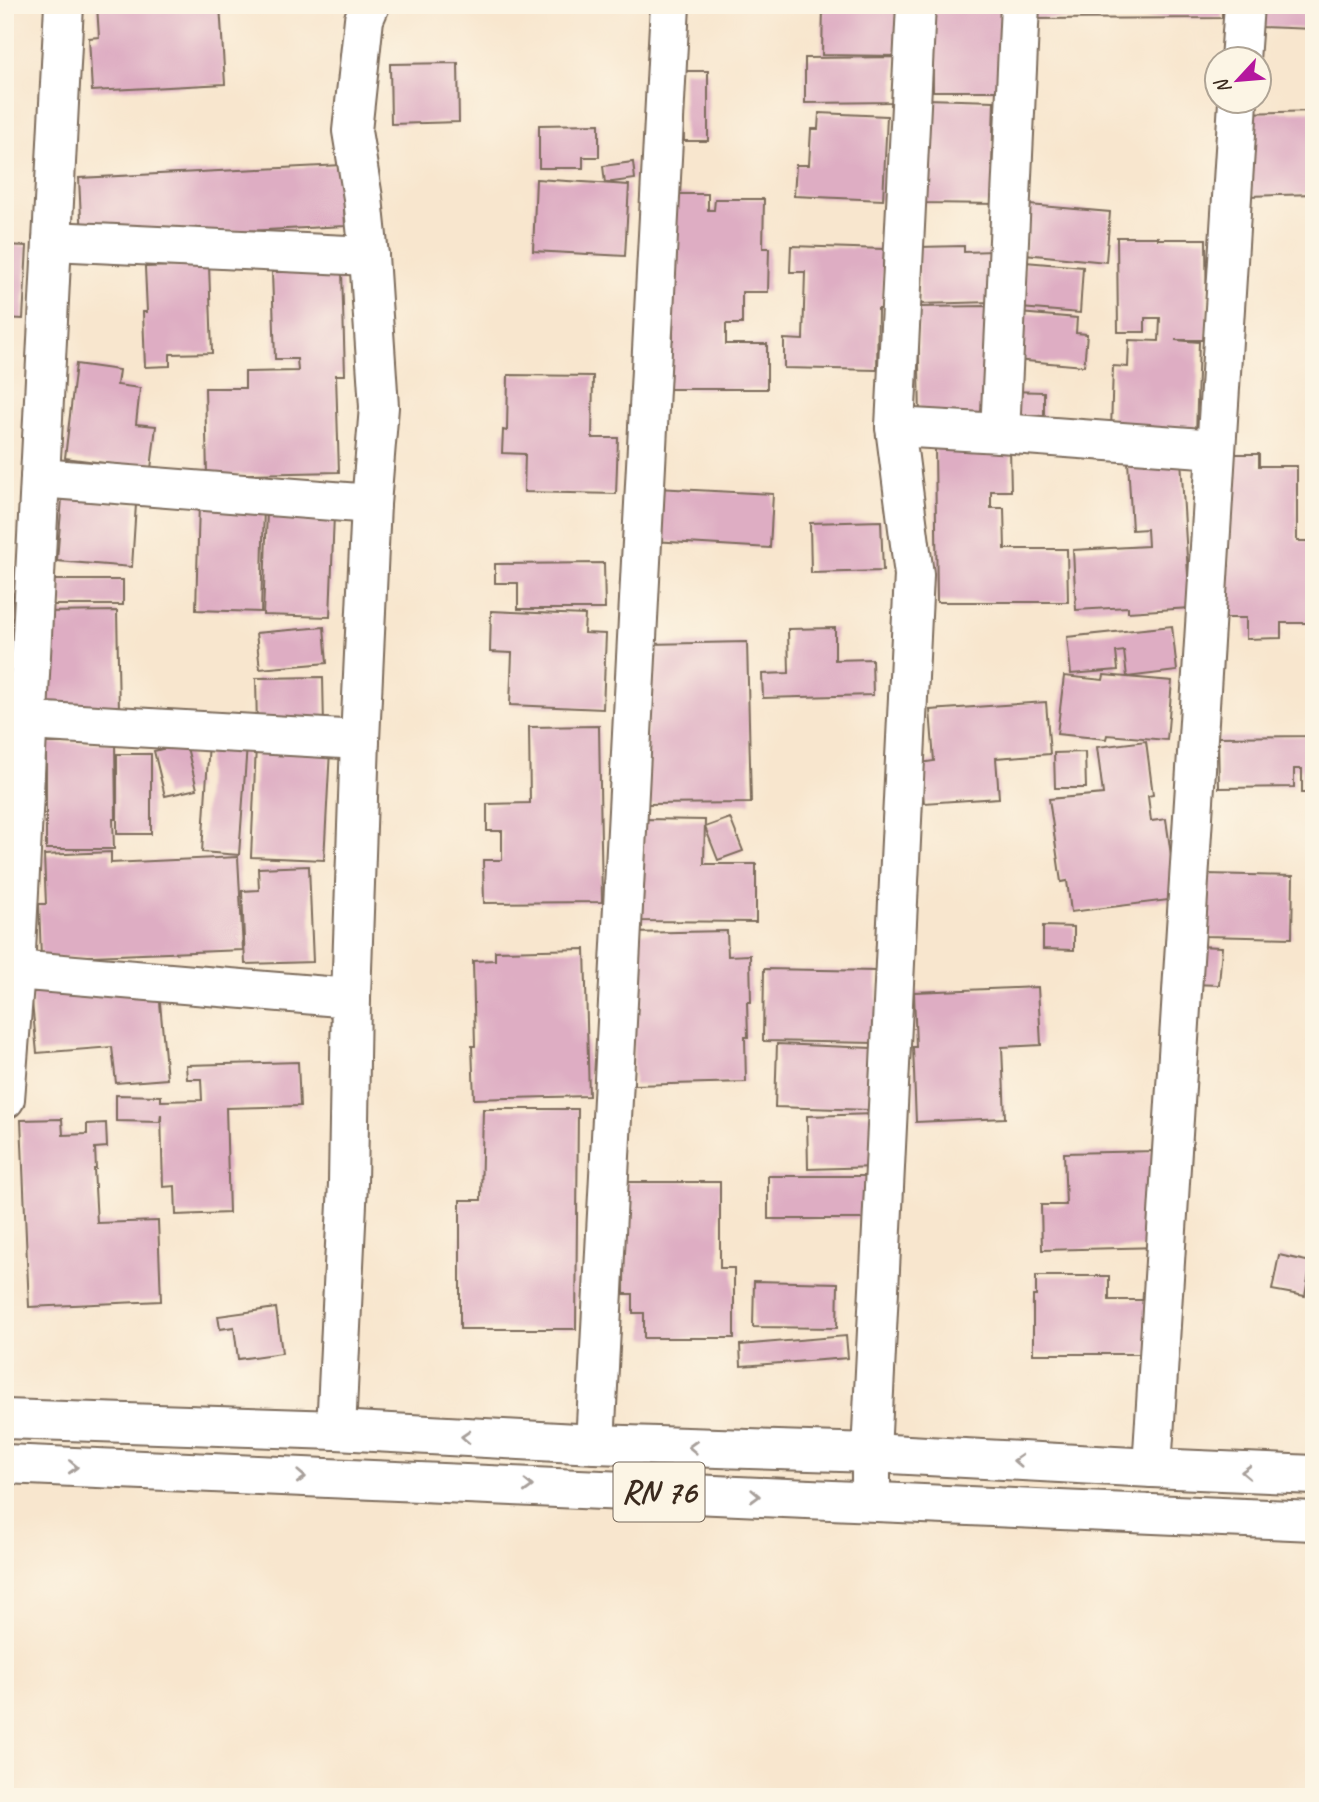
<svg xmlns="http://www.w3.org/2000/svg" width="1319" height="1802" font-family="Caveat,sans-serif">
	<style>
		.building { fill: #deadc3 }
		.lines { fill: none; stroke-linecap: round; stroke-linejoin: round }
		.street-casing { stroke: #7d6c5c; stroke-width: 42 }
		.highway-casing { stroke: #7d6c5c; stroke-width: 42 }
		.street { stroke: #fff; stroke-width: 38 }
		.highway { stroke: #fff; stroke-width: 38 }
		.oneway { stroke: #a79f9a }
		.labels { text-anchor: middle; dominant-baseline: central; stroke-width: 7; stroke-linejoin: round; paint-order: stroke }
		.shield { fill: #fcf5e5; stroke: #75675a; stroke-width: 2 }
		.shield-label { font-size: 33px; font-weight: bold; fill: #3b2a1e }
	</style>
	<rect width="100%" height="100%" fill="#fcf5e5"/>
	<filter id="ink" filterUnits="userSpaceOnUse"><feTurbulence type="fractalNoise" baseFrequency=".0143" numOctaves="2"/><feDisplacementMap in="SourceGraphic" scale="14" xChannelSelector="R" yChannelSelector="G"/><feConvolveMatrix kernelMatrix="1 2 1 2 8 2 1 2 1" color-interpolation-filters="sRGB"/></filter>
	<filter id="wash" filterUnits="userSpaceOnUse"><feTurbulence type="fractalNoise" baseFrequency=".00686" numOctaves="4" result="noise"/><feDisplacementMap in="SourceGraphic" scale="28" xChannelSelector="R" yChannelSelector="G"/><feGaussianBlur stdDeviation="1.57" result="paint"/><feColorMatrix in="noise" values="0 0 0 0 0 0 0 0 0 0 0 0 0 0 0 0 0 1.4 0 .05"/><feComposite in="paint" operator="in"/></filter>
	<g filter="url(#wash)">
		<rect width="100%" height="100%" fill="#f8e6ce"/>
		<g id="blocks">
			<g class="building">
				<polygon points="97,5 220,5 225,84 92,91 89,38 99,37"/>
				<polygon points="823,5 898,5 897,56 822,55"/>
				<polygon points="932,5 1002,5 1001,91 933,91"/>
				<polygon points="1028,5 1222,5 1222,18 1028,19"/>
				<polygon points="1260,5 1314,5 1314,29 1259,27"/>
				<polygon points="895,57 895,102 805,103 805,58"/>
				<polygon points="458,63 459,122 391,124 390,64"/>
				<polygon points="683,71 708,71 708,141 684,141"/>
				<polygon points="926,99 994,101 992,165 998,165 998,204 924,203"/>
				<polygon points="1314,111 1314,194 1248,196 1246,113"/>
				<polygon points="819,113 887,116 883,200 794,196 796,165 809,165 811,129 818,129"/>
				<polygon points="599,124 599,157 583,157 583,168 539,168 539,125"/>
				<polygon points="633,162 635,179 605,183 603,166"/>
				<polygon points="342,165 345,226 82,239 79,178"/>
				<polygon points="536,179 629,185 625,256 533,251"/>
				<polygon points="673,194 708,194 708,210 714,210 715,199 764,199 763,248 769,248 768,292 742,292 742,324 726,324 726,344 767,344 767,389 666,389 667,340 673,340"/>
				<polygon points="1029,205 1110,212 1106,262 1025,254"/>
				<polygon points="1117,237 1158,237 1158,239 1206,239 1207,340 1175,340 1199,342 1196,434 1111,431 1113,366 1128,367 1129,340 1159,341 1160,318 1145,318 1145,332 1118,332"/>
				<polygon points="5,245 27,246 23,319 5,318"/>
				<polygon points="791,246 884,249 882,309 878,309 877,370 784,368 784,339 803,340 805,272 790,272"/>
				<polygon points="964,246 964,252 994,251 993,302 920,304 918,247"/>
				<polygon points="1025,262 1083,267 1080,313 1021,308"/>
				<polygon points="209,265 212,353 170,354 170,366 145,367 143,312 147,312 145,267"/>
				<polygon points="342,271 345,375 336,375 339,472 207,475 205,388 245,388 245,372 298,371 297,359 275,359 272,272"/>
				<polygon points="988,306 990,421 920,422 918,307"/>
				<polygon points="1019,313 1077,318 1076,333 1087,334 1084,366 1015,360"/>
				<polygon points="76,364 119,370 117,385 140,388 136,424 156,426 151,469 65,458"/>
				<polygon points="508,375 593,376 592,438 618,438 616,494 524,492 525,454 502,453 503,430 507,431"/>
				<polygon points="1003,391 1044,392 1044,427 1003,427"/>
				<polygon points="935,448 1010,448 1011,491 991,491 991,508 1004,508 1005,549 1067,549 1068,602 937,602"/>
				<polygon points="1228,454 1259,454 1259,466 1297,466 1297,541 1314,541 1314,623 1281,623 1281,638 1246,639 1246,618 1224,618 1224,566 1229,566"/>
				<polygon points="1181,459 1190,608 1128,612 1128,607 1076,610 1073,550 1148,546 1147,529 1132,530 1128,461"/>
				<polygon points="656,488 773,494 770,548 653,541"/>
				<polygon points="62,498 136,504 132,567 57,561"/>
				<polygon points="199,503 264,506 261,612 196,610"/>
				<polygon points="267,511 334,514 330,617 263,615"/>
				<polygon points="881,521 883,571 811,573 810,523"/>
				<polygon points="604,563 605,609 518,609 518,583 495,583 495,564"/>
				<rect x="51" y="580" width="72" height="25"/>
				<polygon points="12,593 18,704 5,705 5,594"/>
				<polygon points="117,611 119,712 44,714 42,612"/>
				<polygon points="491,611 585,615 584,633 606,634 603,709 510,705 512,653 490,652"/>
				<polygon points="1172,626 1177,671 1127,677 1124,651 1116,652 1118,670 1071,674 1067,637"/>
				<polygon points="324,627 327,663 260,669 256,633"/>
				<polygon points="835,628 835,660 872,659 873,695 763,698 762,674 789,673 788,629"/>
				<polygon points="747,642 751,803 646,804 648,644"/>
				<polygon points="1104,675 1172,681 1167,740 1107,735 1106,739 1057,734 1064,676 1103,680"/>
				<polygon points="323,677 324,727 257,729 256,678"/>
				<polygon points="1314,686 1314,793 1302,793 1302,769 1294,769 1294,787 1219,788 1218,737 1310,736 1309,687"/>
				<polygon points="1046,702 1050,754 996,758 999,798 924,803 920,763 934,761 930,710"/>
				<polygon points="599,726 602,902 484,903 483,860 502,860 502,831 487,831 487,804 530,803 529,727"/>
				<polygon points="1146,741 1153,795 1148,796 1151,821 1166,819 1177,899 1071,912 1067,881 1061,882 1049,799 1103,794 1097,747"/>
				<polygon points="209,742 247,745 239,855 202,852"/>
				<polygon points="46,743 115,743 116,819 113,819 114,849 46,849"/>
				<polygon points="186,743 197,789 165,796 154,751"/>
				<polygon points="256,746 330,750 324,860 251,857"/>
				<polygon points="1085,752 1086,788 1055,788 1054,753"/>
				<rect x="117" y="754" width="34" height="80"/>
				<polygon points="730,818 743,851 718,860 705,827"/>
				<polygon points="643,819 705,820 704,864 756,864 756,922 642,921"/>
				<polygon points="111,852 111,863 238,857 243,950 41,958 39,904 46,904 44,855"/>
				<polygon points="309,866 313,962 245,964 242,891 259,890 258,868"/>
				<polygon points="1206,874 1293,876 1292,938 1205,936"/>
				<polygon points="1043,926 1074,927 1074,950 1043,949"/>
				<polygon points="727,931 728,956 750,955 751,1002 747,1002 748,1037 745,1037 746,1082 634,1085 630,933"/>
				<polygon points="1196,946 1222,947 1219,985 1193,984"/>
				<polygon points="585,949 589,1096 474,1099 472,1046 475,1046 473,961 495,960 495,951"/>
				<polygon points="764,969 877,971 877,1043 763,1041"/>
				<polygon points="158,981 167,1079 116,1083 112,1047 37,1053 31,992"/>
				<polygon points="1038,987 1041,1045 1002,1047 1005,1118 916,1122 913,1047 916,1047 914,992"/>
				<polygon points="777,1044 872,1048 870,1110 775,1107"/>
				<polygon points="298,1062 300,1106 226,1108 229,1213 176,1215 175,1186 163,1187 161,1114 160,1122 116,1121 116,1095 161,1096 161,1101 202,1100 201,1079 187,1079 186,1065"/>
				<polygon points="483,1109 578,1109 576,1329 460,1329 460,1200 481,1200"/>
				<polygon points="875,1114 876,1167 808,1169 807,1116"/>
				<polygon points="62,1119 63,1135 87,1134 87,1124 106,1123 107,1147 95,1148 96,1169 94,1169 97,1223 158,1221 161,1301 29,1307 21,1120"/>
				<polygon points="1157,1151 1160,1247 1042,1250 1041,1205 1066,1205 1064,1153"/>
				<rect x="768" y="1176" width="103" height="43"/>
				<polygon points="625,1182 720,1182 720,1268 734,1268 734,1338 644,1338 644,1313 633,1313 633,1294 624,1294"/>
				<polygon points="1279,1255 1311,1262 1305,1296 1272,1290"/>
				<polygon points="1036,1276 1109,1276 1109,1300 1152,1300 1152,1354 1033,1354 1033,1296 1036,1296"/>
				<polygon points="754,1281 838,1283 837,1328 753,1327"/>
				<polygon points="276,1308 282,1353 238,1359 234,1327 220,1329 218,1316"/>
				<polygon points="846,1336 848,1358 741,1366 740,1345"/>
			</g>
		</g>
	</g>
	<g filter="url(#ink)">
		<use href="#blocks" fill-opacity="0" stroke="#7d6c5c" stroke-width="2"/>
		<g class="lines">
			<defs>
				<g id="street">
					<polyline points="1240,60 1244,5"/>
					<polyline points="52,241 369,256"/>
					<polyline points="895,427 1000,433 1216,449"/>
					<polyline points="1000,433 1020,5"/>
					<polyline points="40,478 371,504"/>
					<polyline points="28,721 360,740"/>
					<polyline points="15,970 351,998"/>
					<polyline points="5,1099 15,970 64,5"/>
					<polyline points="336,1430 348,1183 351,998 360,740 371,504 379,407 369,256 363,198 352,131 364,19 370,5"/>
					<polyline points="595,1444 670,5"/>
					<polyline points="1152,1468 1238,102"/>
					<polyline points="871,1501 871,1453 914,575 895,427 916,5"/>
				</g>
				<g id="highway">
					<polyline points="5,1419 336,1430 595,1444 871,1453 1152,1468 1314,1475"/>
					<polyline points="5,1464 1314,1521"/>
				</g>
			</defs>
			<use href="#street" class="street-casing"/>
			<use href="#highway" class="highway-casing"/>
			<use href="#street" class="street"/>
			<use href="#highway" class="highway"/>
		</g>
		<defs><path id="oneway-chevron" d="M-2-3.5L2.5 0L-2 3.5" fill="none" stroke-width="1.6" stroke-linecap="round" stroke-linejoin="round" transform="scale(1.75)"/></defs>
		<g class="oneway">
			<use href="#oneway-chevron" transform="translate(466 1437) rotate(-177)"/>
			<use href="#oneway-chevron" transform="translate(693 1447) rotate(-178)"/>
			<use href="#oneway-chevron" transform="translate(1018 1461) rotate(-177)"/>
			<use href="#oneway-chevron" transform="translate(73 1467) rotate(2)"/>
			<use href="#oneway-chevron" transform="translate(1246 1472) rotate(-178)"/>
			<use href="#oneway-chevron" transform="translate(301 1477) rotate(2)"/>
			<use href="#oneway-chevron" transform="translate(528 1486) rotate(2)"/>
			<use href="#oneway-chevron" transform="translate(755 1496) rotate(2)"/>
		</g>
	</g>
	<g class="labels">
		<rect class="shield" x="613.5" y="1462.5" width="91" height="59" rx="5"/>
		<g class="shield-label">
			<text x="659" y="1492">RN 76</text>
		</g>
	</g>
	<rect width="1319" height="1802" fill="none" stroke="#fcf5e5" stroke-width="28"/>
	<g transform="translate(1238 80) rotate(244)"><circle r="33" fill="#fcf5e5" stroke="#afa495" stroke-width="2"/>
	<path d="M0-5L12 26L0 18L-12 26Z" fill="#b5179e"/>
	<text y="-10" font-size="19" font-weight="bold" text-anchor="middle" fill="#3b2a1e">N</text>
	</g>
</svg>
